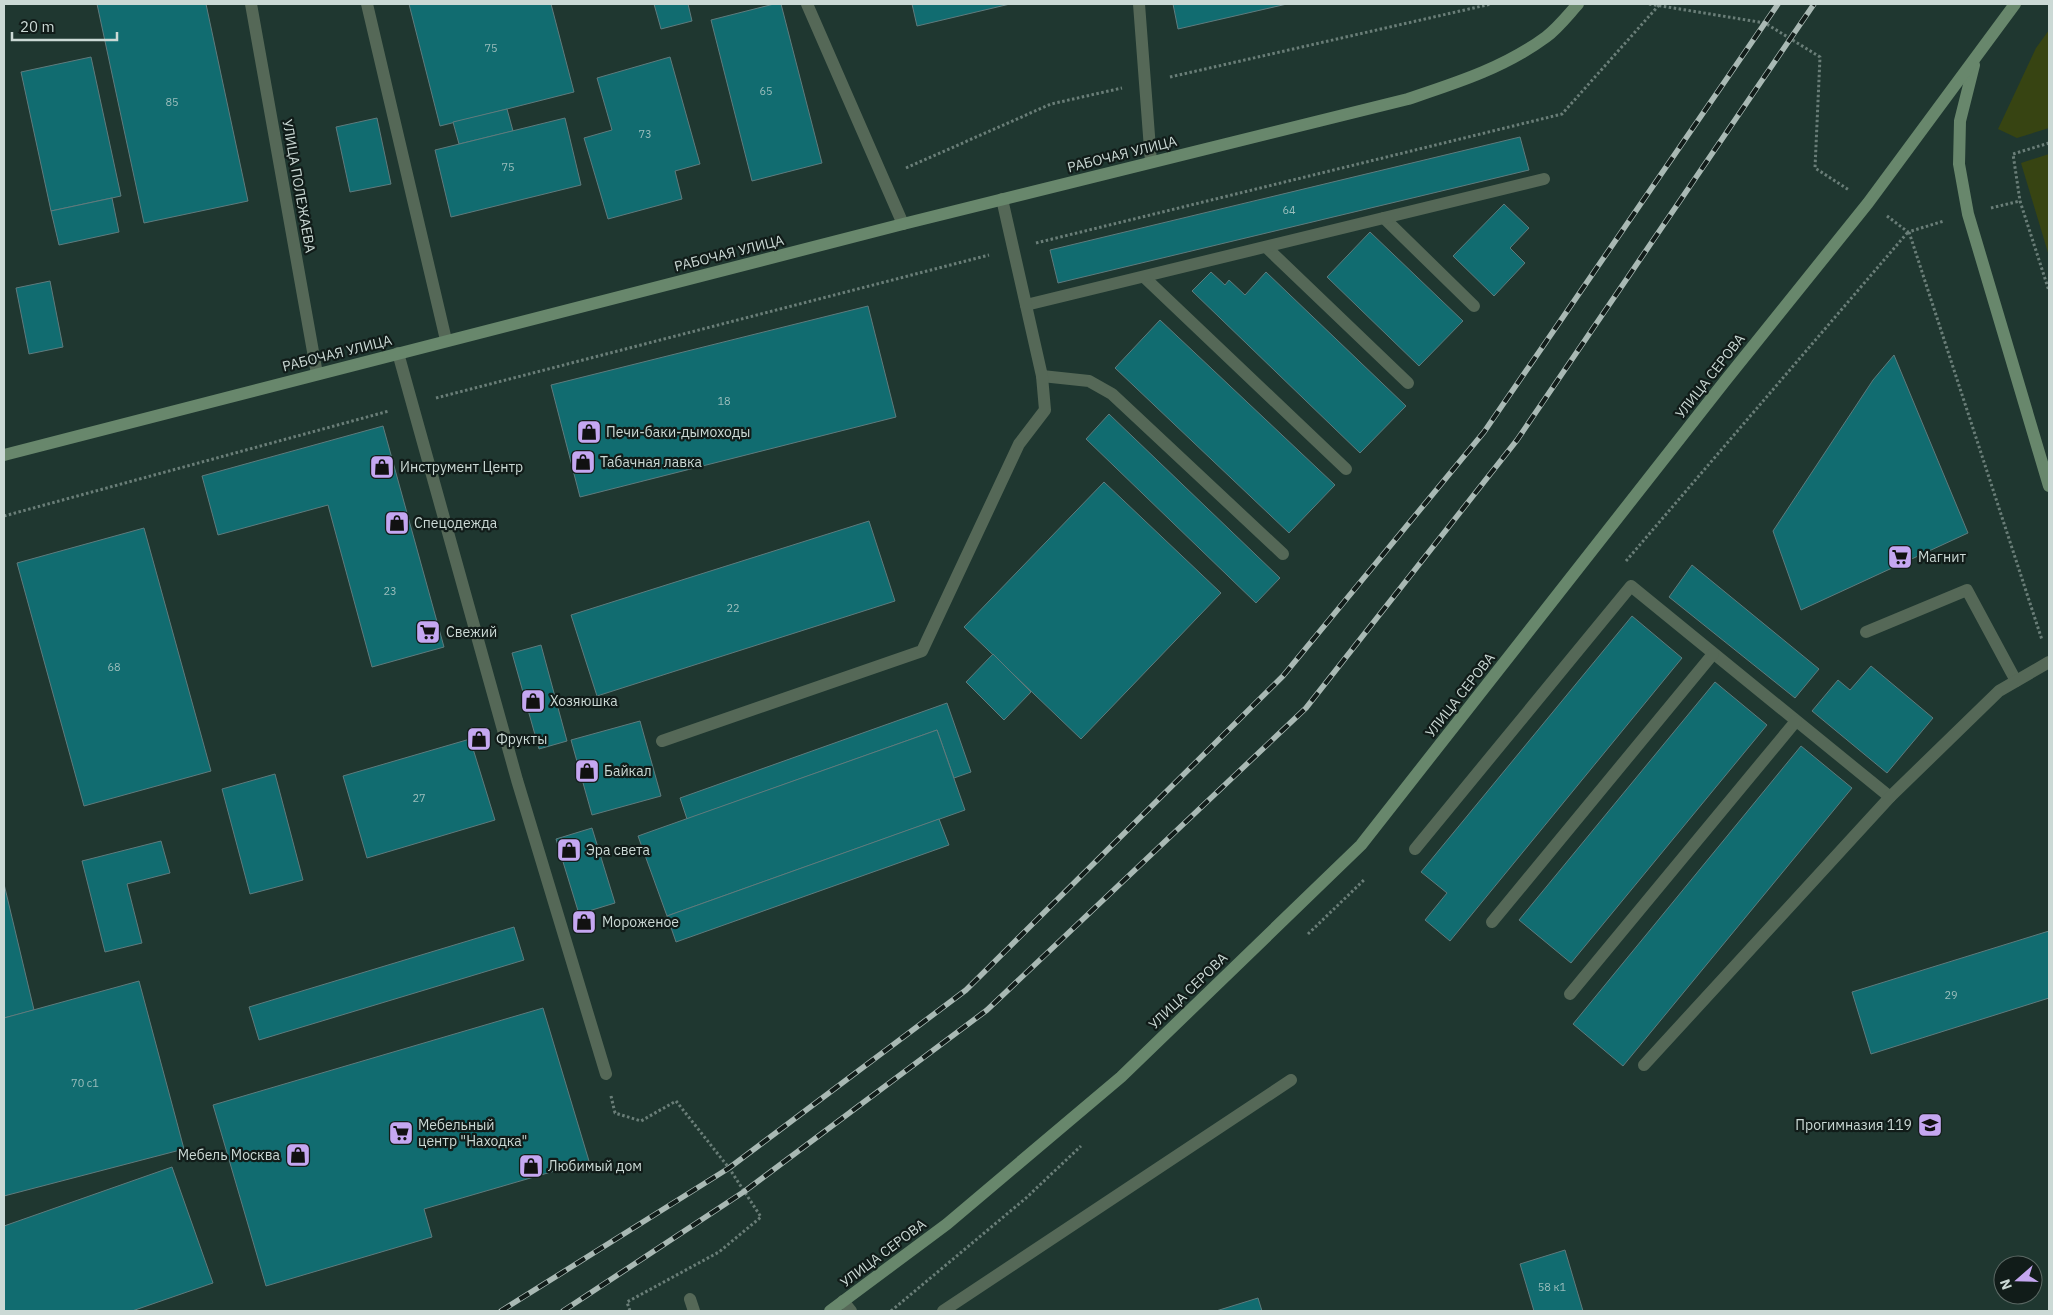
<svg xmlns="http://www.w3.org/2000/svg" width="2053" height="1315" font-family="'IBM Plex Sans',sans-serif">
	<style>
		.green { fill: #374412 }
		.building { fill: #116c70; stroke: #5f7b7d }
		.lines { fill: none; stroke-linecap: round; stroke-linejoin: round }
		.path { stroke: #6a7e78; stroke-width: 3; stroke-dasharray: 2.5 2.5; stroke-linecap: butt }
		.lane { stroke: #556857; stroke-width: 12 }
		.street { stroke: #556857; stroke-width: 12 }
		.secondary { stroke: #68876c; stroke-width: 12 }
		.rail-casing { stroke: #a9b9b4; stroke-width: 5.5 }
		.rail { stroke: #111c19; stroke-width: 4; stroke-dasharray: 11; stroke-linecap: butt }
		.labels { text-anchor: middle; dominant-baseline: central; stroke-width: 4.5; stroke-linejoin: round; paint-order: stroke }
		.number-label { font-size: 11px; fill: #9cbebc }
		.street-label { font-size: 14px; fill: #cbd9d5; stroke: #111c19 }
		.poi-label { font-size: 14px; fill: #cbd9d5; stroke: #111c19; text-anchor: start }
	</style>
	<rect width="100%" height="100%" fill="#1f3730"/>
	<g class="green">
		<polygon points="2049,30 2049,128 2017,138 1998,129 2036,48"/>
		<polygon points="2049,154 2049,256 2021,163"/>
	</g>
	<g class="building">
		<polygon points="97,4 206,4 248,201 144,223"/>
		<polygon points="409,4 551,4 574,92 440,126"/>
		<polygon points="654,4 688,4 692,21 661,29"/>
		<polygon points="774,4 781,4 822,163 752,181 711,20"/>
		<polygon points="912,4 1010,4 917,26"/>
		<polygon points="1173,4 1287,4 1178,29"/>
		<polygon points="91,57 121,196 51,211 21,72"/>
		<polygon points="670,57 700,164 675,171 682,199 608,219 584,138 612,130 597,78"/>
		<polygon points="507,109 513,131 459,144 453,122"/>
		<polygon points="377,118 391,184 350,192 336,127"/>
		<polygon points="565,118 581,185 451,217 435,150"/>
		<polygon points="1520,137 1529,170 1058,283 1050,250"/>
		<polygon points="112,198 119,232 59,245 51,211"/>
		<polygon points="1504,204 1529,228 1510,248 1525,263 1494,296 1453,256"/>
		<polygon points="1370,232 1463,321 1419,366 1327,277"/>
		<polygon points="1211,272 1225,285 1229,280 1245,295 1266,272 1406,406 1360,453 1192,291"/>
		<polygon points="50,281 63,347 29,354 16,288"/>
		<polygon points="868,306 896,417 580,497 551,385"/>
		<polygon points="1160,320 1335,485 1289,533 1115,368"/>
		<polygon points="1894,355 1968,533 1801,610 1773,531 1873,380"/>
		<polygon points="1109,414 1280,578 1256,603 1086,439"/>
		<polygon points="383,426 444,647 372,667 328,505 218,535 202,476"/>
		<polygon points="1104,482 1221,593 1081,739 964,627"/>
		<polygon points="869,521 895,601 597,696 571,615"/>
		<polygon points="144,528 211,771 84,806 17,563"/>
		<polygon points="1692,565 1819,669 1795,698 1669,597"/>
		<polygon points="1632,616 1682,658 1450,941 1425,920 1447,893 1421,872"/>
		<polygon points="541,645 567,741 539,749 512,653"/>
		<polygon points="993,654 1031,692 1004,720 966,682"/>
		<polygon points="1871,666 1933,718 1887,773 1812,711 1838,680 1850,690"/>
		<polygon points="1715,682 1767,725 1571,963 1519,920"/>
		<polygon points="947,703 971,772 954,778 937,730 687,819 680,798"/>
		<polygon points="640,721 661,796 592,815 571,740"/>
		<polygon points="937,730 965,810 667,916 638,836"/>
		<polygon points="470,739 495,820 367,858 343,776"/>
		<polygon points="1801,746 1852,788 1623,1066 1573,1024"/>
		<polygon points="275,774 303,880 250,894 222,789"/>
		<polygon points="939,819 949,845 676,942 667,916"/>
		<polygon points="592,828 615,903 579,914 556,839"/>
		<polygon points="161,841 170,873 127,884 142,943 105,952 82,861"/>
		<polygon points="4,884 34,1010 4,1018"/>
		<polygon points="514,927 524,960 259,1040 249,1007"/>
		<polygon points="2049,931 2049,998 1871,1054 1852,992"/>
		<polygon points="139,981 184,1149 4,1196 4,1018"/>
		<polygon points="543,1008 589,1161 424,1209 432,1237 266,1286 213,1105"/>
		<polygon points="172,1167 213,1283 132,1311 4,1311 4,1226"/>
		<polygon points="1565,1250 1583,1311 1534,1311 1520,1264"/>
		<polygon points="1258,1298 1262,1311 1216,1311"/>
	</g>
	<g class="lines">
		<g class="path">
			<polyline points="1649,4 1765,23 1820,57 1815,168 1849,190"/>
			<polyline points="1170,77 1491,4"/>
			<polyline points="2049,143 2013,154 2020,201 2049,291"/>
			<polyline points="906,168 1051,104 1122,88"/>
			<polyline points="1991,208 2020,201"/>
			<polyline points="1887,216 1908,232 1944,221"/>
			<polyline points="1909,232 2042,640"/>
			<polyline points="1036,243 1562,114 1660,4"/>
			<polyline points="436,398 989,255"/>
			<polyline points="4,516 389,411"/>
			<polyline points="1626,561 1908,232"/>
			<polyline points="1308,934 1365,879"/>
			<polyline points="611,1096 615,1113 641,1121 676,1101 729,1168 761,1217 719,1252 627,1302 630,1311"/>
			<polyline points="891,1311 1026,1198 1081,1146"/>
		</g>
		<g class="lane">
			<polyline points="367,4 446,340"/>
			<polyline points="807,4 903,224"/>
			<polyline points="1139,4 1151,162"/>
			<polyline points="1384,218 1474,306"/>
			<polyline points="1266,247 1408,383"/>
			<polyline points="1144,277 1346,469"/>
			<polyline points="1026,305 1544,179"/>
			<polyline points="398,353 517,780 606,1074"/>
			<polyline points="1042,376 1089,381 1112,394 1283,554"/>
			<polyline points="1866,632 1967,590 2016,681"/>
			<polyline points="662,741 922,651 1019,444 1045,410 1042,376 1002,199"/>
			<polyline points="1415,849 1631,586 1890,797"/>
			<polyline points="1492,922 1713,654"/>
			<polyline points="1570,994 1796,721"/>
			<polyline points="1644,1065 1890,797 1999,691 2049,662"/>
			<polyline points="690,1299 694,1311"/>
			<polyline points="843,1301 851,1311"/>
			<polyline points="943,1311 1291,1080"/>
		</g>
		<polyline class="street" points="251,4 317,374"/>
		<g class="secondary">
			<polyline points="1974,65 1960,121 1959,164 1968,214 2049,486"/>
			<path d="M4,455L903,224L1408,99C1456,83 1504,68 1546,37C1558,28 1568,15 1578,4"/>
			<polyline points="830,1311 947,1224 1121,1077 1361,845 1725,381 1868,203 2015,4"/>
		</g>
		<defs>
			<g id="rail">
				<polyline points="501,1311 729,1168 966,990 1283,676 1484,432 1778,4"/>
				<polyline points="563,1311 745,1191 987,1010 1306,708 1517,440 1814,4"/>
			</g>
		</defs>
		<use href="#rail" class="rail-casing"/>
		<use href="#rail" class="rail"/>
	</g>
	<defs>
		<symbol id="shop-square" viewBox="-11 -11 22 22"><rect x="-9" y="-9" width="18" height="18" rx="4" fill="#c5a7f1" stroke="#111c19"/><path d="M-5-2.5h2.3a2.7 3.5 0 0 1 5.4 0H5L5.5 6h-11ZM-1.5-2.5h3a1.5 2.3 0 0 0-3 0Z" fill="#111"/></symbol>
		<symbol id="supermarket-square" viewBox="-11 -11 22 22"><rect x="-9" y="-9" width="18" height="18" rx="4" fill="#c5a7f1" stroke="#111c19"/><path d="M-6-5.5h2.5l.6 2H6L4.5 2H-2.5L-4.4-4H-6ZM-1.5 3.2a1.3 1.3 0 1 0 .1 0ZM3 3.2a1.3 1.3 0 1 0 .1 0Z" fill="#111"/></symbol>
		<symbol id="school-square" viewBox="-11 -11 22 22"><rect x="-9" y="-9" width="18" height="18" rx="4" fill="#c5a7f1" stroke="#111c19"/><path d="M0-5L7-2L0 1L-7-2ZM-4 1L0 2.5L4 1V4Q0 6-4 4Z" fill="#111"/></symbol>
	</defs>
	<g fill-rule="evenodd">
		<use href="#shop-square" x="575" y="418" width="28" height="28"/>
		<use href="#shop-square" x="569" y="448" width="28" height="28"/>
		<use href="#shop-square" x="368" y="453" width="28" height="28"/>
		<use href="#shop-square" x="383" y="509" width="28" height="28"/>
		<use href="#supermarket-square" x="1886" y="543" width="28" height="28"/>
		<use href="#supermarket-square" x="414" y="618" width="28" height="28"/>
		<use href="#shop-square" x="519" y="687" width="28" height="28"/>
		<use href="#shop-square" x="465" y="725" width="28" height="28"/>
		<use href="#shop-square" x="573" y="757" width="28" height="28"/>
		<use href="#shop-square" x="555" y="836" width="28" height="28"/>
		<use href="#shop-square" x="570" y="908" width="28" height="28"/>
		<use href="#school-square" x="1916" y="1111" width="28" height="28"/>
		<use href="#supermarket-square" x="387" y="1119" width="28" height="28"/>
		<use href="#shop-square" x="284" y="1141" width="28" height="28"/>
		<use href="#shop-square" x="517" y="1152" width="28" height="28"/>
	</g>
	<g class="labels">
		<g class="number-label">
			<text x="491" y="48">75</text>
			<text x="766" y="91">65</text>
			<text x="172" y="102">85</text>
			<text x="645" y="134">73</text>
			<text x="508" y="167">75</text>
			<text x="1289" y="210">64</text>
			<text x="724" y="401">18</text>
			<text x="390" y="591">23</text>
			<text x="733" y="608">22</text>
			<text x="114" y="667">68</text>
			<text x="419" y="798">27</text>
			<text x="1951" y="995">29</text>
			<text x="85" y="1083">70 с1</text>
			<text x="1552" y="1287">58 к1</text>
		</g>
		<g class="street-label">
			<text transform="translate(1122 154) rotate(-14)">РАБОЧАЯ УЛИЦА</text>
			<text transform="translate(299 186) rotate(80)">УЛИЦА ПОЛЕЖАЕВА</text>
			<text transform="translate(729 253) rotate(-14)">РАБОЧАЯ УЛИЦА</text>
			<text transform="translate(337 353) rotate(-14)">РАБОЧАЯ УЛИЦА</text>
			<text transform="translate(1710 376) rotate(-52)">УЛИЦА СЕРОВА</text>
			<text transform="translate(1460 695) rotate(-52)">УЛИЦА СЕРОВА</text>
			<text transform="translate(1188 991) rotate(-44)">УЛИЦА СЕРОВА</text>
			<text transform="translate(883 1253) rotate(-37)">УЛИЦА СЕРОВА</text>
		</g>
		<g class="poi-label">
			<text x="606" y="432">Печи-баки-дымоходы</text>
			<text x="600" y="462">Табачная лавка</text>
			<text x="400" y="467">Инструмент Центр</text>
			<text x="414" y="523">Спецодежда</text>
			<text x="1918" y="557">Магнит</text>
			<text x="446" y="632">Свежий</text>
			<text x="550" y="701">Хозяюшка</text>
			<text x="496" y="739">Фрукты</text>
			<text x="604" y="771">Байкал</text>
			<text x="586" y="850">Эра света</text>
			<text x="602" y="922">Мороженое</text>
			<text x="418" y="1125">Мебельный<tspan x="418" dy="16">центр "Находка"</tspan></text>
			<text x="1912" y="1125" text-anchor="end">Прогимназия 119</text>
			<text x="280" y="1155" text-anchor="end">Мебель Москва</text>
			<text x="548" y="1166">Любимый дом</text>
		</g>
	</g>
	<rect width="2053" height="1315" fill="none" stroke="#cbd9d5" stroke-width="10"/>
	<g transform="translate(2018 1280) rotate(250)"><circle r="24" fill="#111c19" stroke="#5b6864"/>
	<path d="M0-4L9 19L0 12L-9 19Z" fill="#c5a7f1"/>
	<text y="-8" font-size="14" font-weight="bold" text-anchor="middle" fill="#cbd9d5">N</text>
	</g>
	<path d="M12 32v8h105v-8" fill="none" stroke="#cbd9d5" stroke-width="2.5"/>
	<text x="20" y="32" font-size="15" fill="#cbd9d5" stroke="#111c19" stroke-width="4" paint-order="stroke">20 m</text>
</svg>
